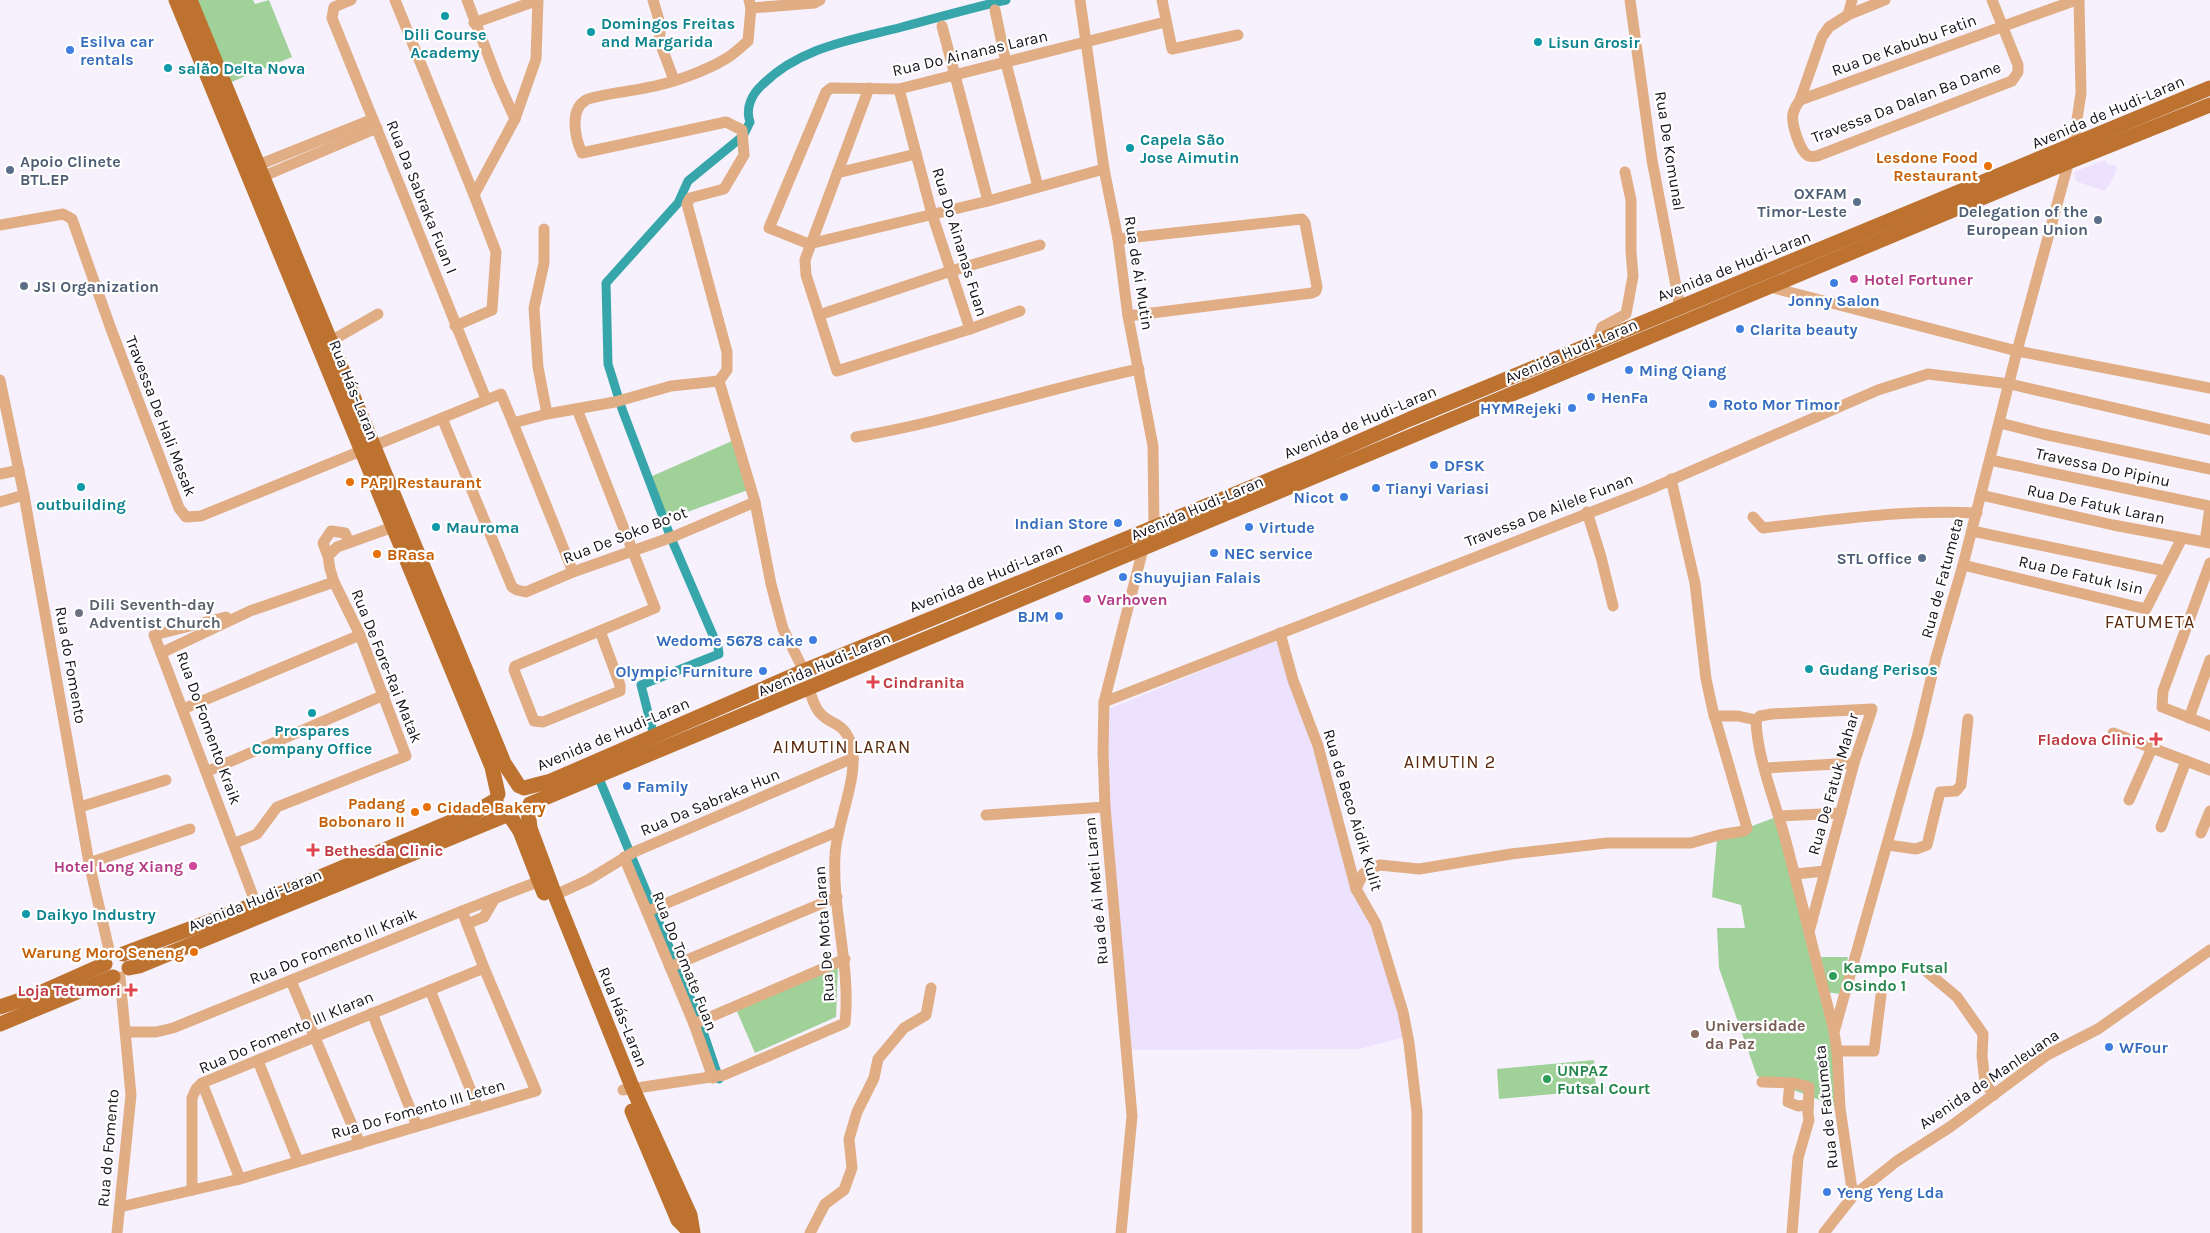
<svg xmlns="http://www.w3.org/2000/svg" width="2210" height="1233" font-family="Karla,sans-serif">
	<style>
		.built { fill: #ede2fd }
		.green { fill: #9fd199 }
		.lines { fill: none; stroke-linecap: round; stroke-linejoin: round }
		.canal { stroke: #37a6aa; stroke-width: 9 }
		.minor { stroke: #e1ad84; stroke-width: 11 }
		.major { stroke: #bd732f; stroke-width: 15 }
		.culture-dot { fill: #0f9aa8; stroke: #fff; stroke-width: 2 }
		.shop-dot { fill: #3f7fe0; stroke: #fff; stroke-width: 2 }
		.food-dot { fill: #e8710a; stroke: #fff; stroke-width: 2 }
		.service-dot { fill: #5c6f8a; stroke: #fff; stroke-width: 2 }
		.hotel-dot { fill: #d1479c; stroke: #fff; stroke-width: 2 }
		.worship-dot { fill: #6b7280; stroke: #fff; stroke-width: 2 }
		.health-dot { fill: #e0444e; stroke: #fff; stroke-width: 2 }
		.leisure-dot { fill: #2e9e5b; stroke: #fff; stroke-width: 2 }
		.education-dot { fill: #8d6e63; stroke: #fff; stroke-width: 2 }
		.labels { text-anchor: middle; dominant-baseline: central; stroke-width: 4.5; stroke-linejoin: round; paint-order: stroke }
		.culture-label { font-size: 16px; font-weight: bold; fill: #0d838f; stroke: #fff; text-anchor: start }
		.shop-label { font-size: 16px; font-weight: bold; fill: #366cbe; stroke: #fff; text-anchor: start }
		.street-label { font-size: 16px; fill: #16131a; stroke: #fff }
		.food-label { font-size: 16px; font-weight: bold; fill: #c56008; stroke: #fff; text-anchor: end }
		.service-label { font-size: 16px; font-weight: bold; fill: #4e5e75; stroke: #fff; text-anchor: end }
		.hotel-label { font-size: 16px; font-weight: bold; fill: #b23c85; stroke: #fff; text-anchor: start }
		.worship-label { font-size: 16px; font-weight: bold; fill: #5b616d; stroke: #fff; text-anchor: start }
		.health-label { font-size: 16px; font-weight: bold; fill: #be3a42; stroke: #fff; text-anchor: start }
		.leisure-label { font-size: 16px; font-weight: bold; fill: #27864d; stroke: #fff; text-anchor: start }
		.education-label { font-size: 16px; font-weight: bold; fill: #785e54; stroke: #fff; text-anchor: start }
		.neighbourhood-label { font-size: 18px; letter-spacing: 1px; fill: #5a2a0f; stroke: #fff }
	</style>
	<rect width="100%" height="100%" fill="#f6f1fd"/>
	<g class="built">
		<polygon points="2105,160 2109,165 2116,165 2117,168 2113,178 2105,191 2078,182 2076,180 2074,174 2076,171"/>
		<polygon points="1276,640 1409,1036 1359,1049 1126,1050 1101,749 1106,710"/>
	</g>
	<g class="green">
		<polygon points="196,0 253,0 255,4 269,0 292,57 229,83"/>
		<polygon points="732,441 748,490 668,519 650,477"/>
		<polygon points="1779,816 1834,1032 1840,1108 1757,1076 1719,968 1717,928 1745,928 1741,905 1712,897 1717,839"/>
		<polygon points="1821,957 1848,957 1841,994 1825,992"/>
		<polygon points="838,965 836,1017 755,1053 736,1009"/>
		<polygon points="1594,1060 1596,1090 1499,1099 1497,1069"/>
	</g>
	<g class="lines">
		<g class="canal">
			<path d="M654,736L641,685L719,654L718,647L671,538L622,409L608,364L606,283L678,203L688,181L743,136L750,122C745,108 752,94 762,85C800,47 852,40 902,27C936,18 971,8 1006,0"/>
			<polyline points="598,776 697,1014 719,1079"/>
		</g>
		<g class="minor">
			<polyline points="351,0 334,7 332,18 486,399"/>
			<polyline points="395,0 474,195"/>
			<polyline points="653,0 661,27 659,40 674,80"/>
			<polyline points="1080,0 1104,169 1118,239 1128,316 1153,446 1154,526 1143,549 1104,702 1103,752 1105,807 1132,1116 1121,1233"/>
			<polyline points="1162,0 1172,49 1238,35"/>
			<polyline points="1630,0 1652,160 1680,307"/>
			<path d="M1885,0L1848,15L1829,27L1822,37L1800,100C1797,105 1794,108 1793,114C1791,123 1800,153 1809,156C1812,157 1815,156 1817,156L2012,81L2018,72V65L1992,0"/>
			<polyline points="751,8 814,3 820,0"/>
			<polyline points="995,10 1006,63 1038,187"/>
			<polyline points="1848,15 1852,0"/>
			<polyline points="474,23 538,0 536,59 515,119"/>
			<polyline points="942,26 988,201"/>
			<polyline points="869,88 805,260 806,275 837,371 970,329 932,214 899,89"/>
			<polyline points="1800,100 2076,0"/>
			<polyline points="251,168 373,119"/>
			<polyline points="1104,169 988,201 809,244 769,228 826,92 831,88 899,89 1165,22"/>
			<polyline points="837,173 916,154"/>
			<polyline points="257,179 377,128"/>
			<polyline points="0,225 63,214 72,219 111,329 179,508 186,517 201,516 501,394 513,423 547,414 615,402 671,386 719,381"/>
			<polyline points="544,229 544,263 534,308 538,367 547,414"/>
			<polyline points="1118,239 1302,219 1305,223 1317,287 1316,291 1312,293 1128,316"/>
			<polyline points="1770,287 2017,351 2210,388"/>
			<polyline points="819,315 951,271 1040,245"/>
			<polyline points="455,326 492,310 496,252 474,195 515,119 498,81 467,0"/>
			<polyline points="970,329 1020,311"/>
			<polyline points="331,341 378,314"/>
			<polyline points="1597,342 1602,327 1626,314 1633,276 1631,251 1631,200 1625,172"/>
			<polyline points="0,380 24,495 89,863 110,954"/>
			<path d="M719,381L727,370V352L687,204L690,198L724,189L744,155L742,130L726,122L582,153C575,138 569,110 586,100C595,95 633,91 645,88C670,84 706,71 727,58C735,53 741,47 748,41L751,8L749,0"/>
			<polyline points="719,381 755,502"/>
			<polyline points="577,409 655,608 515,666 514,670 534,721 543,722 620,691 620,685 600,631"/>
			<polyline points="442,418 512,587 517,590 526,592 573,572 675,536 755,502 771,584 783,629 804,671"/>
			<polyline points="513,423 573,572"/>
			<polyline points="2000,423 2043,434 2210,469"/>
			<path d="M856,437C952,421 1044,389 1139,369"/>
			<polyline points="1990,460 2210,506"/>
			<polyline points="0,474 19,470"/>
			<polyline points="1981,495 2113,525 2205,542"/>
			<polyline points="0,502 24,495"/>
			<polyline points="1587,512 1601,557 1613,606"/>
			<path d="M1753,517L1763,528C1834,520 1905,509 1977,513"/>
			<polyline points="1972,531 2165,571"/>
			<polyline points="2210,543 2205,542 2210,507"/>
			<polyline points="328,556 323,543 331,531 345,533 349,543"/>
			<polyline points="2210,563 2163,691 2162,707 2210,726"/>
			<polyline points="1963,565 2146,609 2182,538"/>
			<polyline points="1280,633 1293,680 1318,746 1356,889 1376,924 1403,1012 1409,1043 1417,1112 1417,1233"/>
			<polyline points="161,653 154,635 226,617"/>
			<polyline points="1104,702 1648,490 1878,390 1928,374 2010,384 2210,430"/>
			<polyline points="183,709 360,635"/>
			<polyline points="1714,716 1738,716 1756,720"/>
			<polyline points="2189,718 2210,660"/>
			<polyline points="2113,733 2152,748"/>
			<polyline points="1765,768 1854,763"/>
			<polyline points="206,772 384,695"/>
			<polyline points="2129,800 2152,748 2210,770"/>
			<polyline points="80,807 166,780"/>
			<polyline points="986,815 1105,807"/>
			<polyline points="1779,816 1841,813"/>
			<polyline points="2161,827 2186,761"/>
			<polyline points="2201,833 2210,811"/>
			<polyline points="235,843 257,834 277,807 406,756 360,635 334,582 330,569 328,556 337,547 393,527"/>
			<polyline points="1888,845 1916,849 1927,845 1940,792 1956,791 1961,785 1968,719"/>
			<polyline points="624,857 694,1024 713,1078"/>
			<polyline points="89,863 190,829"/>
			<polyline points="1795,874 1825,871"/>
			<polyline points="1356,889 1363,874 1369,869 1380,865 1419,869 1511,854 1607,843 1691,843 1719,835 1744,831 1747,828 1713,711 1706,679 1695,583 1671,479"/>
			<polyline points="555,895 588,880 634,852 853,758"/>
			<polyline points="256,904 161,653 250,611 334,582"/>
			<polyline points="648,911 839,831"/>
			<polyline points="467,924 484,917 495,898"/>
			<path d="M1809,932L1854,763L1872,709L1772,714L1760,716L1756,720C1757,758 1775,801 1785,838C1802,902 1817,966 1834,1030"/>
			<polyline points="670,967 837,897"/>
			<polyline points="1926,971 1957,997 1983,1034 1982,1056 1985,1083 1994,1095"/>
			<polyline points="291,981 360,1144"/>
			<polyline points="430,990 478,1108"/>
			<polyline points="372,1013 417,1126"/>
			<polyline points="694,1024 845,959"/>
			<polyline points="127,1032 156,1032 173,1028 462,911 545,879"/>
			<polyline points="1837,1051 1874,1051 1881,995"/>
			<polyline points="258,1061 298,1161"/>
			<polyline points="1762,1082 1794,1083 1809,1087 1808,1114 1809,1120 1798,1158 1792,1233"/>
			<polyline points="202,1083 240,1179"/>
			<polyline points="1790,1083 1788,1102 1798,1106 1808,1105"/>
			<path d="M623,1090L724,1075L845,1023C851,966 832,912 835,856C836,822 862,772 850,741C842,721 830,725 820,713C814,707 812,697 809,689"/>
			<polyline points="192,1190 192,1098 196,1089 202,1083 484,968"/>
			<polyline points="1853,1196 1840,1108 1837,1051 1834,1032 1918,734 1936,658 1963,565 2017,351 2073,146 2081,93 2079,0"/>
			<polyline points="120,1207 240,1179 536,1091 484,968 462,911"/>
			<polyline points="117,1233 131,1095 120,977"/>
			<polyline points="810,1233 825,1204 844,1190 852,1168 849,1139 857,1112 874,1078 878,1059 904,1028 926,1015 931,988"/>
			<polyline points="1824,1233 1853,1196 1897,1161 1950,1127 2047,1055 2098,1029 2210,950"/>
		</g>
		<g class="major">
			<polyline points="176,0 492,767 498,794"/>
			<polyline points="190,0 504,763 519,786"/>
			<polyline points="524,788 551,781 804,671 1301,467 1410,419 2210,88"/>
			<polyline points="530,804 2068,162 2210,105"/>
			<polyline points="528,811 530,828 555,895 633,1089 690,1215 693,1233"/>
			<polyline points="512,819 520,831 544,893"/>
			<polyline points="123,954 256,904 477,811 496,800"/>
			<polyline points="129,968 139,966 504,816"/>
			<polyline points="0,1007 35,995 105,964"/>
			<polyline points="0,1024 113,977"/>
			<polyline points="632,1111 678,1220 691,1233"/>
		</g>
	</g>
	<g class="culture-dot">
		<circle cx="445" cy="16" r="5"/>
		<circle cx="591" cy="32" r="5"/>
		<circle cx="1538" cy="42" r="5"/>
		<circle cx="168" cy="68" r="5"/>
		<circle cx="1130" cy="148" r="5"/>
		<circle cx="81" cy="487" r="5"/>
		<circle cx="436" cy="527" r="5"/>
		<circle cx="1809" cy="669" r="5"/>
		<circle cx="312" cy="713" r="5"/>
		<circle cx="26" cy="914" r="5"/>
	</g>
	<g class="shop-dot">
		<circle cx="70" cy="50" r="5"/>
		<circle cx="1834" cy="283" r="5"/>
		<circle cx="1740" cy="329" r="5"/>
		<circle cx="1629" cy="370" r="5"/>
		<circle cx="1591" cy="397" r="5"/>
		<circle cx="1713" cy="404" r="5"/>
		<circle cx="1572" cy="408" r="5"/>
		<circle cx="1434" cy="465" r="5"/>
		<circle cx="1376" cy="488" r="5"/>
		<circle cx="1344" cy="497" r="5"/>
		<circle cx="1118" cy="523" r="5"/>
		<circle cx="1249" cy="527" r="5"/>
		<circle cx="1214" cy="553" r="5"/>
		<circle cx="1123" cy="577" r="5"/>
		<circle cx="1059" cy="616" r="5"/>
		<circle cx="813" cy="640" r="5"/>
		<circle cx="763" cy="671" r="5"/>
		<circle cx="627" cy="786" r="5"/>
		<circle cx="2109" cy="1047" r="5"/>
		<circle cx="1827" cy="1192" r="5"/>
	</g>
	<g class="food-dot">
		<circle cx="1988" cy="166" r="5"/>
		<circle cx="350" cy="482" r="5"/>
		<circle cx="377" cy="554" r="5"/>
		<circle cx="427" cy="807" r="5"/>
		<circle cx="415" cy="812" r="5"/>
		<circle cx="194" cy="952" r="5"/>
	</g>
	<g class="service-dot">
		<circle cx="10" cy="170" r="5"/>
		<circle cx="1857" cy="202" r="5"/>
		<circle cx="2098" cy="220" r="5"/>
		<circle cx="24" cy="286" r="5"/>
		<circle cx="1922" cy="558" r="5"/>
	</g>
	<g class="hotel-dot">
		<circle cx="1854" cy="279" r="5"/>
		<circle cx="1087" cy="599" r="5"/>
		<circle cx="193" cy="866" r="5"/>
	</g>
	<circle class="worship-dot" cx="79" cy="613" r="5"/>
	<g class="health-dot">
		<path d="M870.5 674.5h5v5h5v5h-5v5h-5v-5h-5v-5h5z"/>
		<path d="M2153.5 731.5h5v5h5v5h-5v5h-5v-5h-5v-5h5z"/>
		<path d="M310.5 842.5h5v5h5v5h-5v5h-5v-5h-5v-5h5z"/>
		<path d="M128.5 982.5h5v5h5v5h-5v5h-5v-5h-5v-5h5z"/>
	</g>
	<g class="leisure-dot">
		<circle cx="1833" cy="976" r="5"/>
		<circle cx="1547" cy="1079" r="5"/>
	</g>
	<circle class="education-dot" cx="1695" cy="1034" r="5"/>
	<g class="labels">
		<g class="culture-label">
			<text x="601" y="23">Domingos Freitas<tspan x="601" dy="18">and Margarida</tspan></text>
			<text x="445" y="34" text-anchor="middle">Dili Course<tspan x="445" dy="18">Academy</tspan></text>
			<text x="1548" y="42">Lisun Grosir</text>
			<text x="178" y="68">salão Delta Nova</text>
			<text x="1140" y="139">Capela São<tspan x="1140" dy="18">Jose Aimutin</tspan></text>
			<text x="81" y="504" text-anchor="middle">outbuilding</text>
			<text x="446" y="527">Mauroma</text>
			<text x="1819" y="669">Gudang Perisos</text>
			<text x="312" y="730" text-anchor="middle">Prospares<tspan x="312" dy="18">Company Office</tspan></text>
			<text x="36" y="914">Daikyo Industry</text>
		</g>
		<g class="shop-label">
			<text x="80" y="41">Esilva car<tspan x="80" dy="18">rentals</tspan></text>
			<text x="1834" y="300" text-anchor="middle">Jonny Salon</text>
			<text x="1750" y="329">Clarita beauty</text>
			<text x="1639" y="370">Ming Qiang</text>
			<text x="1601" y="397">HenFa</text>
			<text x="1723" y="404">Roto Mor Timor</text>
			<text x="1562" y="408" text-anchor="end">HYMRejeki</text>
			<text x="1444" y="465">DFSK</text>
			<text x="1386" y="488">Tianyi Variasi</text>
			<text x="1334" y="497" text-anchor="end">Nicot</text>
			<text x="1108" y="523" text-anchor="end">Indian Store</text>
			<text x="1259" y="527">Virtude</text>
			<text x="1224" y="553">NEC service</text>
			<text x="1133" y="577">Shuyujian Falais</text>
			<text x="1049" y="616" text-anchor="end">BJM</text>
			<text x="803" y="640" text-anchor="end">Wedome 5678 cake</text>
			<text x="753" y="671" text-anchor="end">Olympic Furniture</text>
			<text x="637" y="786">Family</text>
			<text x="2119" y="1047">WFour</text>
			<text x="1837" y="1192">Yeng Yeng Lda</text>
		</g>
		<g class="street-label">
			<text transform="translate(1904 45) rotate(-20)">Rua De Kabubu Fatin</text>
			<text transform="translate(970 53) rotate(-13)">Rua Do Ainanas Laran</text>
			<text transform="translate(1906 102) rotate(-21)">Travessa Da Dalan Ba Dame</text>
			<text transform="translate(2108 112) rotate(-23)">Avenida de Hudi-Laran</text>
			<text transform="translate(1670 151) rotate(81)">Rua De Komunal</text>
			<text transform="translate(422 197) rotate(68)">Rua Da Sabraka Fuan I</text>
			<text transform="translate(960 242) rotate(73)">Rua Do Ainanas Fuan</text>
			<text transform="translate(1734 266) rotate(-22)">Avenida de Hudi-Laran</text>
			<text transform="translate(1139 273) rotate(81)">Rua de Ai Mutin</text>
			<text transform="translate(1571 351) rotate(-23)">Avenida Hudi-Laran</text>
			<text transform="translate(354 390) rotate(68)">Rua Hás-Laran</text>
			<text transform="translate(161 416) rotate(69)">Travessa De Hali Mesak</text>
			<text transform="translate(1360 422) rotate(-23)">Avenida de Hudi-Laran</text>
			<text transform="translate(2103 467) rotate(12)">Travessa Do Pipinu</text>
			<text transform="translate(2096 504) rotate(12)">Rua De Fatuk Laran</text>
			<text transform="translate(1197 508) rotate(-23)">Avenida Hudi-Laran</text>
			<text transform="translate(1549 510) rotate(-21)">Travessa De Ailele Funan</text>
			<text transform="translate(625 535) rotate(-21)">Rua De Soko Bo’ot</text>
			<text transform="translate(2081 575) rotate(13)">Rua De Fatuk Isin</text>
			<text transform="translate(986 577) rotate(-22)">Avenida de Hudi-Laran</text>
			<text transform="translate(1942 578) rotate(-75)">Rua de Fatumeta</text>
			<text transform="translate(824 664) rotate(-23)">Avenida Hudi-Laran</text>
			<text transform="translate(71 665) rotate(80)">Rua do Fomento</text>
			<text transform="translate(387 666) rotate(68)">Rua De Fore-Rai Matak</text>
			<text transform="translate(209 728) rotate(70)">Rua Do Fomento Kraik</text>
			<text transform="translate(613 734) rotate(-23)">Avenida de Hudi-Laran</text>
			<text transform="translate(1833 784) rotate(-74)">Rua De Fatuk Mahar</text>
			<text transform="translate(710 802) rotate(-23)">Rua Da Sabraka Hun</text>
			<text transform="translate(1353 810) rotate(73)">Rua de Beco Aidik Kulit</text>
			<text transform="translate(1096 891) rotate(-95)">Rua de Ai Meti Laran</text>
			<text transform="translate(255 900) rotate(-22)">Avenida Hudi-Laran</text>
			<text transform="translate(824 934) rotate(-94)">Rua De Mota Laran</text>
			<text transform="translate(333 946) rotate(-22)">Rua Do Fomento III Kraik</text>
			<text transform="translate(685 961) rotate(68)">Rua Do Tomate Fuan</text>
			<text transform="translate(623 1017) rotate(68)">Rua Hás-Laran</text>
			<text transform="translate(286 1032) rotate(-23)">Rua Do Fomento III Klaran</text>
			<text transform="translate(1989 1079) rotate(-34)">Avenida de Manleuana</text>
			<text transform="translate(1826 1107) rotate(-96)">Rua de Fatumeta</text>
			<text transform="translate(418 1109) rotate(-16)">Rua Do Fomento III Leten</text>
			<text transform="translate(108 1148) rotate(-85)">Rua do Fomento</text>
		</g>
		<g class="food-label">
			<text x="1978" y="157">Lesdone Food<tspan x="1978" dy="18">Restaurant</tspan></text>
			<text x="360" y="482" text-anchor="start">PAPI Restaurant</text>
			<text x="387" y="554" text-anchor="start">BRasa</text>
			<text x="405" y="803">Padang<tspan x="405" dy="18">Bobonaro II</tspan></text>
			<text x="437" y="807" text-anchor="start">Cidade Bakery</text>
			<text x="184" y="952">Warung Moro Seneng</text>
		</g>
		<g class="service-label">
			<text x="20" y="161" text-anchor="start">Apoio Clinete<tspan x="20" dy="18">BTL.EP</tspan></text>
			<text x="1847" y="193">OXFAM<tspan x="1847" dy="18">Timor-Leste</tspan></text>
			<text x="2088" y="211">Delegation of the<tspan x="2088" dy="18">European Union</tspan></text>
			<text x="34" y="286" text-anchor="start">JSI Organization</text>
			<text x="1912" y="558">STL Office</text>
		</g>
		<g class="hotel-label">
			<text x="1864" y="279">Hotel Fortuner</text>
			<text x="1097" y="599">Varhoven</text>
			<text x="183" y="866" text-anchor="end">Hotel Long Xiang</text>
		</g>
		<g class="worship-label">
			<text x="89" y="604">Dili Seventh-day<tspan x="89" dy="18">Adventist Church</tspan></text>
		</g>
		<g class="health-label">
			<text x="883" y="682">Cindranita</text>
			<text x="2145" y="739" text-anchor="end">Fladova Clinic</text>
			<text x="324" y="850">Bethesda Clinic</text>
			<text x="121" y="990" text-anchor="end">Loja Tetumori</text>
		</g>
		<g class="leisure-label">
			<text x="1843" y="967">Kampo Futsal<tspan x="1843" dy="18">Osindo 1</tspan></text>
			<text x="1557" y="1070">UNPAZ<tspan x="1557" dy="18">Futsal Court</tspan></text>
		</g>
		<g class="education-label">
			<text x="1705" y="1025">Universidade<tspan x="1705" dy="18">da Paz</tspan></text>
		</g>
		<g class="neighbourhood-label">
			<text x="2150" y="622">FATUMETA</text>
			<text x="842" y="747">AIMUTIN LARAN</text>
			<text x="1450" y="762">AIMUTIN 2</text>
		</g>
	</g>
</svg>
